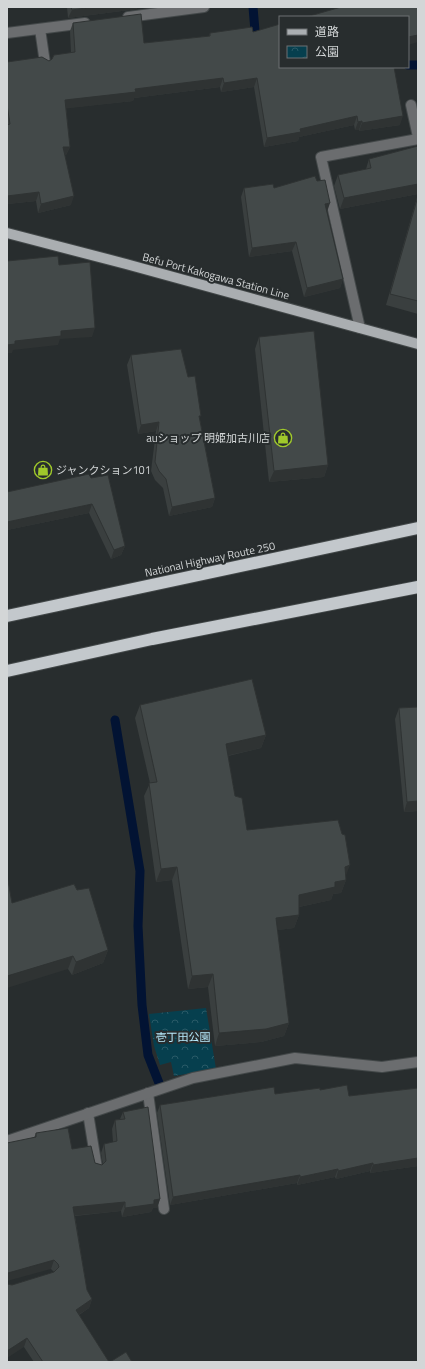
<svg xmlns="http://www.w3.org/2000/svg" width="425" height="1369" font-family="'Titillium Web','Noto Sans JP',sans-serif">
	<style>
		.park { fill: url(#park-crowns) }
		.lines { fill: none; stroke-linecap: round; stroke-linejoin: round }
		.stream { stroke: #021333; stroke-width: 9 }
		.minor-casing { stroke: #434849; stroke-width: 12 }
		.major-casing { stroke: #434849; stroke-width: 12 }
		.highway-casing { stroke: #434849; stroke-width: 14 }
		.minor { stroke: #6b6d6f; stroke-width: 10 }
		.major { stroke: #aaaeb1; stroke-width: 10 }
		.highway { stroke: #c3c8cc; stroke-width: 12 }
		.wall { fill: #3a3f3f }
		.shaded-wall { fill: #2f3333 }
		.building { fill: #434949; stroke: #2f3333 }
		.labels { text-anchor: middle; dominant-baseline: central; stroke-width: 4; stroke-linejoin: round; paint-order: stroke }
		.street-label { font-size: 11px; fill: #d3d6d7; stroke: #282d2e }
		.poi-label { font-size: 11px; fill: #d3d6d7; stroke: #282d2e; text-anchor: end }
		.park-label { font-size: 11px; fill: #b6eafc; stroke: #282d2e }
	</style>
	<defs>
		<pattern id="park-crowns" width="20" height="18" patternUnits="userSpaceOnUse"><rect width="20" height="18" fill="#063f4e"/><path d="M2 6a3 3 0 1 1 6 0M12 15a3 3 0 1 1 6 0" fill="none" stroke="#295a67"/></pattern>
	</defs>
	<rect width="100%" height="100%" fill="#282d2e"/>
	<polygon class="park" points="206,1008 216,1069 174,1076 171,1062 160,1065 154,1046 149,1014"/>
	<g class="lines">
		<g class="stream">
			<polyline points="253,7 256,43"/>
			<polyline points="408,65 418,65"/>
			<polyline points="115,720 140,871 138,926 142,1005 148,1055 159,1083"/>
		</g>
		<defs>
			<g id="minor">
				<polyline points="128,17 204,7"/>
				<polyline points="40,29 45,63"/>
				<polyline points="7,33 85,23"/>
				<polyline points="411,105 418,137"/>
				<polyline points="360,328 321,157 418,139"/>
				<polyline points="148,1093 164,1209"/>
				<polyline points="88,1113 97,1168"/>
				<polyline points="7,1141 193,1078 295,1058 382,1067 418,1062"/>
			</g>
			<polyline id="major" points="7,233 126,264 418,344"/>
			<g id="highway">
				<polyline points="7,616 418,528"/>
				<polyline points="7,671 152,639 418,587"/>
			</g>
		</defs>
		<use href="#minor" class="minor-casing"/>
		<use href="#major" class="major-casing"/>
		<use href="#highway" class="highway-casing"/>
		<use href="#minor" class="minor"/>
		<use href="#major" class="major"/>
		<use href="#highway" class="highway"/>
	</g>
	<g class="wall">
		<polygon points="67,7 137,7 137,9 68,18"/>
		<polygon points="73,23 144,43 209,36 210,33 253,32 400,125 359,131 359,130 355,130 354,125 299,137 298,141 264,147 254,87 221,92 220,87 134,98 133,101 66,108 70,147 66,155 65,155 71,205 38,213 36,201 7,204 7,62 49,61 71,53 70,31"/>
		<polygon points="418,146 418,314 386,305 418,194 340,209 334,186 338,175 366,169 369,159"/>
		<polygon points="244,188 274,188 327,212 343,279 340,288 304,297 292,251 249,257 241,197"/>
		<polygon points="259,337 328,465 324,477 269,482 255,349"/>
		<polygon points="131,355 188,377 200,420 215,498 212,507 169,516 163,488 155,480 151,471 156,431 138,434 127,365"/>
		<polygon points="91,478 125,546 121,555 111,559 89,513 7,530 7,492"/>
		<polygon points="140,705 266,735 261,748 228,756 235,796 247,830 345,877 346,880 341,893 333,894 331,900 299,907 299,915 294,928 277,930 289,1023 284,1036 261,1042 215,1046 208,987 188,989 172,880 156,882 144,796 150,783 135,718"/>
		<polygon points="418,707 418,811 404,812 395,719 399,708"/>
		<polygon points="77,890 108,950 103,963 72,975 68,969 12,903"/>
		<polygon points="418,1088 418,1166 370,1173 370,1171 336,1179 335,1177 297,1185 297,1183 170,1205 157,1113 160,1105 320,1090 349,1096"/>
		<polygon points="123,1112 160,1199 157,1208 153,1208 151,1212 122,1217 121,1211 75,1216 87,1290 92,1299 89,1308 79,1315 109,1362 34,1362 24,1347 12,1285 54,1272 51,1269 34,1138 36,1133 72,1149 95,1163 102,1165 103,1165 101,1153 104,1144 113,1142 112,1129 115,1120 120,1119"/>
	</g>
	<g class="shaded-wall">
		<polygon points="92,7 137,7 137,9 68,18 72,10"/>
		<polygon points="418,35 418,42 408,45 408,37"/>
		<polygon points="223,78 220,87 134,98 133,101 62,109 65,100 135,89"/>
		<polygon points="257,78 254,87 221,92 224,83"/>
		<polygon points="357,116 354,125 299,137 298,141 264,147 267,138 300,129"/>
		<polygon points="403,116 400,125 359,131 362,123"/>
		<polygon points="362,121 359,130 355,130 358,122"/>
		<polygon points="63,147 70,147 66,155 60,156"/>
		<polygon points="418,184 418,194 340,209 344,198"/>
		<polygon points="39,192 36,201 7,204 7,196"/>
		<polygon points="74,196 71,205 38,213 41,204"/>
		<polygon points="330,203 327,212 325,204"/>
		<polygon points="296,242 292,251 249,257 252,248"/>
		<polygon points="343,279 340,288 304,297 307,288"/>
		<polygon points="95,328 92,337 60,339 58,345 13,350 12,353 7,353 7,345 15,341 61,331"/>
		<polygon points="159,422 156,431 138,434 141,425"/>
		<polygon points="328,465 324,477 269,482 274,471"/>
		<polygon points="215,498 212,507 169,516 172,507"/>
		<polygon points="92,504 89,513 7,530 7,522"/>
		<polygon points="125,546 121,555 111,559 114,550"/>
		<polygon points="266,735 261,748 221,757 226,744"/>
		<polygon points="418,801 418,811 404,812 407,802"/>
		<polygon points="350,865 345,878 345,867"/>
		<polygon points="177,867 172,880 156,882 161,869"/>
		<polygon points="346,880 341,893 333,894 331,900 294,908 299,895 335,882"/>
		<polygon points="299,915 294,928 271,931 276,918"/>
		<polygon points="108,950 103,963 72,975 76,962"/>
		<polygon points="73,956 68,969 7,988 7,976"/>
		<polygon points="213,974 208,987 188,989 192,976"/>
		<polygon points="289,1023 284,1036 261,1042 215,1046 219,1033"/>
		<polygon points="418,1158 418,1166 370,1173 373,1165"/>
		<polygon points="373,1163 370,1171 336,1179 338,1171"/>
		<polygon points="338,1169 335,1177 297,1185 300,1177"/>
		<polygon points="300,1175 297,1183 170,1205 173,1197"/>
		<polygon points="160,1199 157,1208 153,1208 151,1212 122,1217 125,1208"/>
		<polygon points="125,1202 121,1211 70,1216 73,1207"/>
		<polygon points="54,1260 51,1269 7,1281 7,1274 8,1273"/>
		<polygon points="92,1299 89,1308 72,1319 76,1310"/>
		<polygon points="27,1338 24,1347 7,1358 7,1351"/>
	</g>
	<g class="building">
		<polygon points="71,7 92,7 72,10"/>
		<polygon points="341,7 418,7 418,35 408,37 408,17 306,17"/>
		<polygon points="141,14 144,43 210,36 210,33 252,27 253,32 280,24 280,67 394,67 403,116 362,123 362,121 358,122 357,116 300,129 301,132 267,138 257,78 224,83 223,78 135,89 136,92 65,100 70,147 63,147 74,196 41,204 39,192 7,196 7,125 10,124 7,105 7,62 42,57 49,61 52,59 54,55 75,52 73,23"/>
		<polygon points="418,146 418,184 344,198 338,175 371,168 369,159"/>
		<polygon points="315,176 317,181 325,180 330,203 325,204 343,279 307,288 296,242 252,248 244,188 273,184 274,188"/>
		<polygon points="418,196 418,301 390,294"/>
		<polygon points="58,256 59,265 90,262 95,328 61,331 61,336 15,341 15,344 7,345 7,261"/>
		<polygon points="314,331 328,465 274,471 259,337"/>
		<polygon points="181,349 188,377 195,376 201,416 199,416 215,498 172,507 166,479 159,471 155,462 159,422 141,425 131,355"/>
		<polygon points="89,474 91,478 108,475 125,546 114,550 92,504 7,522 7,492"/>
		<polygon points="252,679 266,735 226,744 235,796 242,798 247,830 338,820 342,834 345,835 350,865 345,867 346,880 335,882 335,887 299,895 299,915 276,918 289,1023 266,1029 219,1033 213,974 192,976 177,867 161,869 149,783 157,782 140,705"/>
		<polygon points="418,707 418,801 407,802 399,708"/>
		<polygon points="7,875 12,903 74,884 77,890 89,888 108,950 76,962 73,956 7,976"/>
		<polygon points="347,1085 349,1096 418,1088 418,1158 373,1165 373,1163 338,1171 338,1169 300,1177 300,1175 173,1197 160,1105 274,1087 275,1094 320,1088 320,1090"/>
		<polygon points="148,1107 160,1199 154,1200 154,1204 125,1208 125,1202 73,1207 87,1290 92,1299 76,1310 109,1362 43,1362 27,1338 7,1351 7,1284 12,1285 54,1272 59,1267 58,1264 54,1260 8,1273 7,1274 7,1143 36,1137 36,1133 68,1128 72,1149 91,1146 95,1163 102,1165 106,1161 104,1144 117,1141 115,1120 125,1119 123,1112"/>
		<polygon points="126,1352 132,1362 110,1362"/>
	</g>
	<defs>
		<symbol id="shop-ring" viewBox="-11 -11 22 22"><circle r="9.5" fill="#282d2e" stroke="#a0c92b" stroke-width="1.5"/><path d="M-5-2.5h2.3a2.7 3.5 0 0 1 5.4 0H5L5.5 6h-11ZM-1.5-2.5h3a1.5 2.3 0 0 0-3 0Z" fill="#a0c92b"/></symbol>
	</defs>
	<g fill-rule="evenodd">
		<use href="#shop-ring" x="273" y="428" width="20" height="20"/>
		<use href="#shop-ring" x="33" y="460" width="20" height="20"/>
	</g>
	<g class="labels">
		<g class="street-label">
			<text transform="translate(216 276) rotate(15)">Befu Port Kakogawa Station Line</text>
			<text transform="translate(210 559) rotate(-12)">National Highway Route 250</text>
		</g>
		<g class="poi-label">
			<text x="270" y="438">auショップ 明姫加古川店</text>
			<text x="56" y="470" text-anchor="start">ジャンクション101</text>
		</g>
		<g class="park-label">
			<text x="183" y="1037">壱丁田公園</text>
		</g>
	</g>
	<rect width="425" height="1369" fill="none" stroke="#d3d6d7" stroke-width="16"/>
	<rect x="279" y="16" width="130" height="52" fill="#282d2e" stroke="#6c7172"/>
	<rect x="287" y="29" width="20" height="6" fill="#aaaeb1" stroke="#6c7172"/>
	<text x="315" y="36" font-size="12" fill="#d3d6d7">道路</text>
	<rect x="287" y="46" width="20" height="12" fill="url(#park-crowns)" stroke="#6c7172"/>
	<text x="315" y="56" font-size="12" fill="#d3d6d7">公園</text>
</svg>
